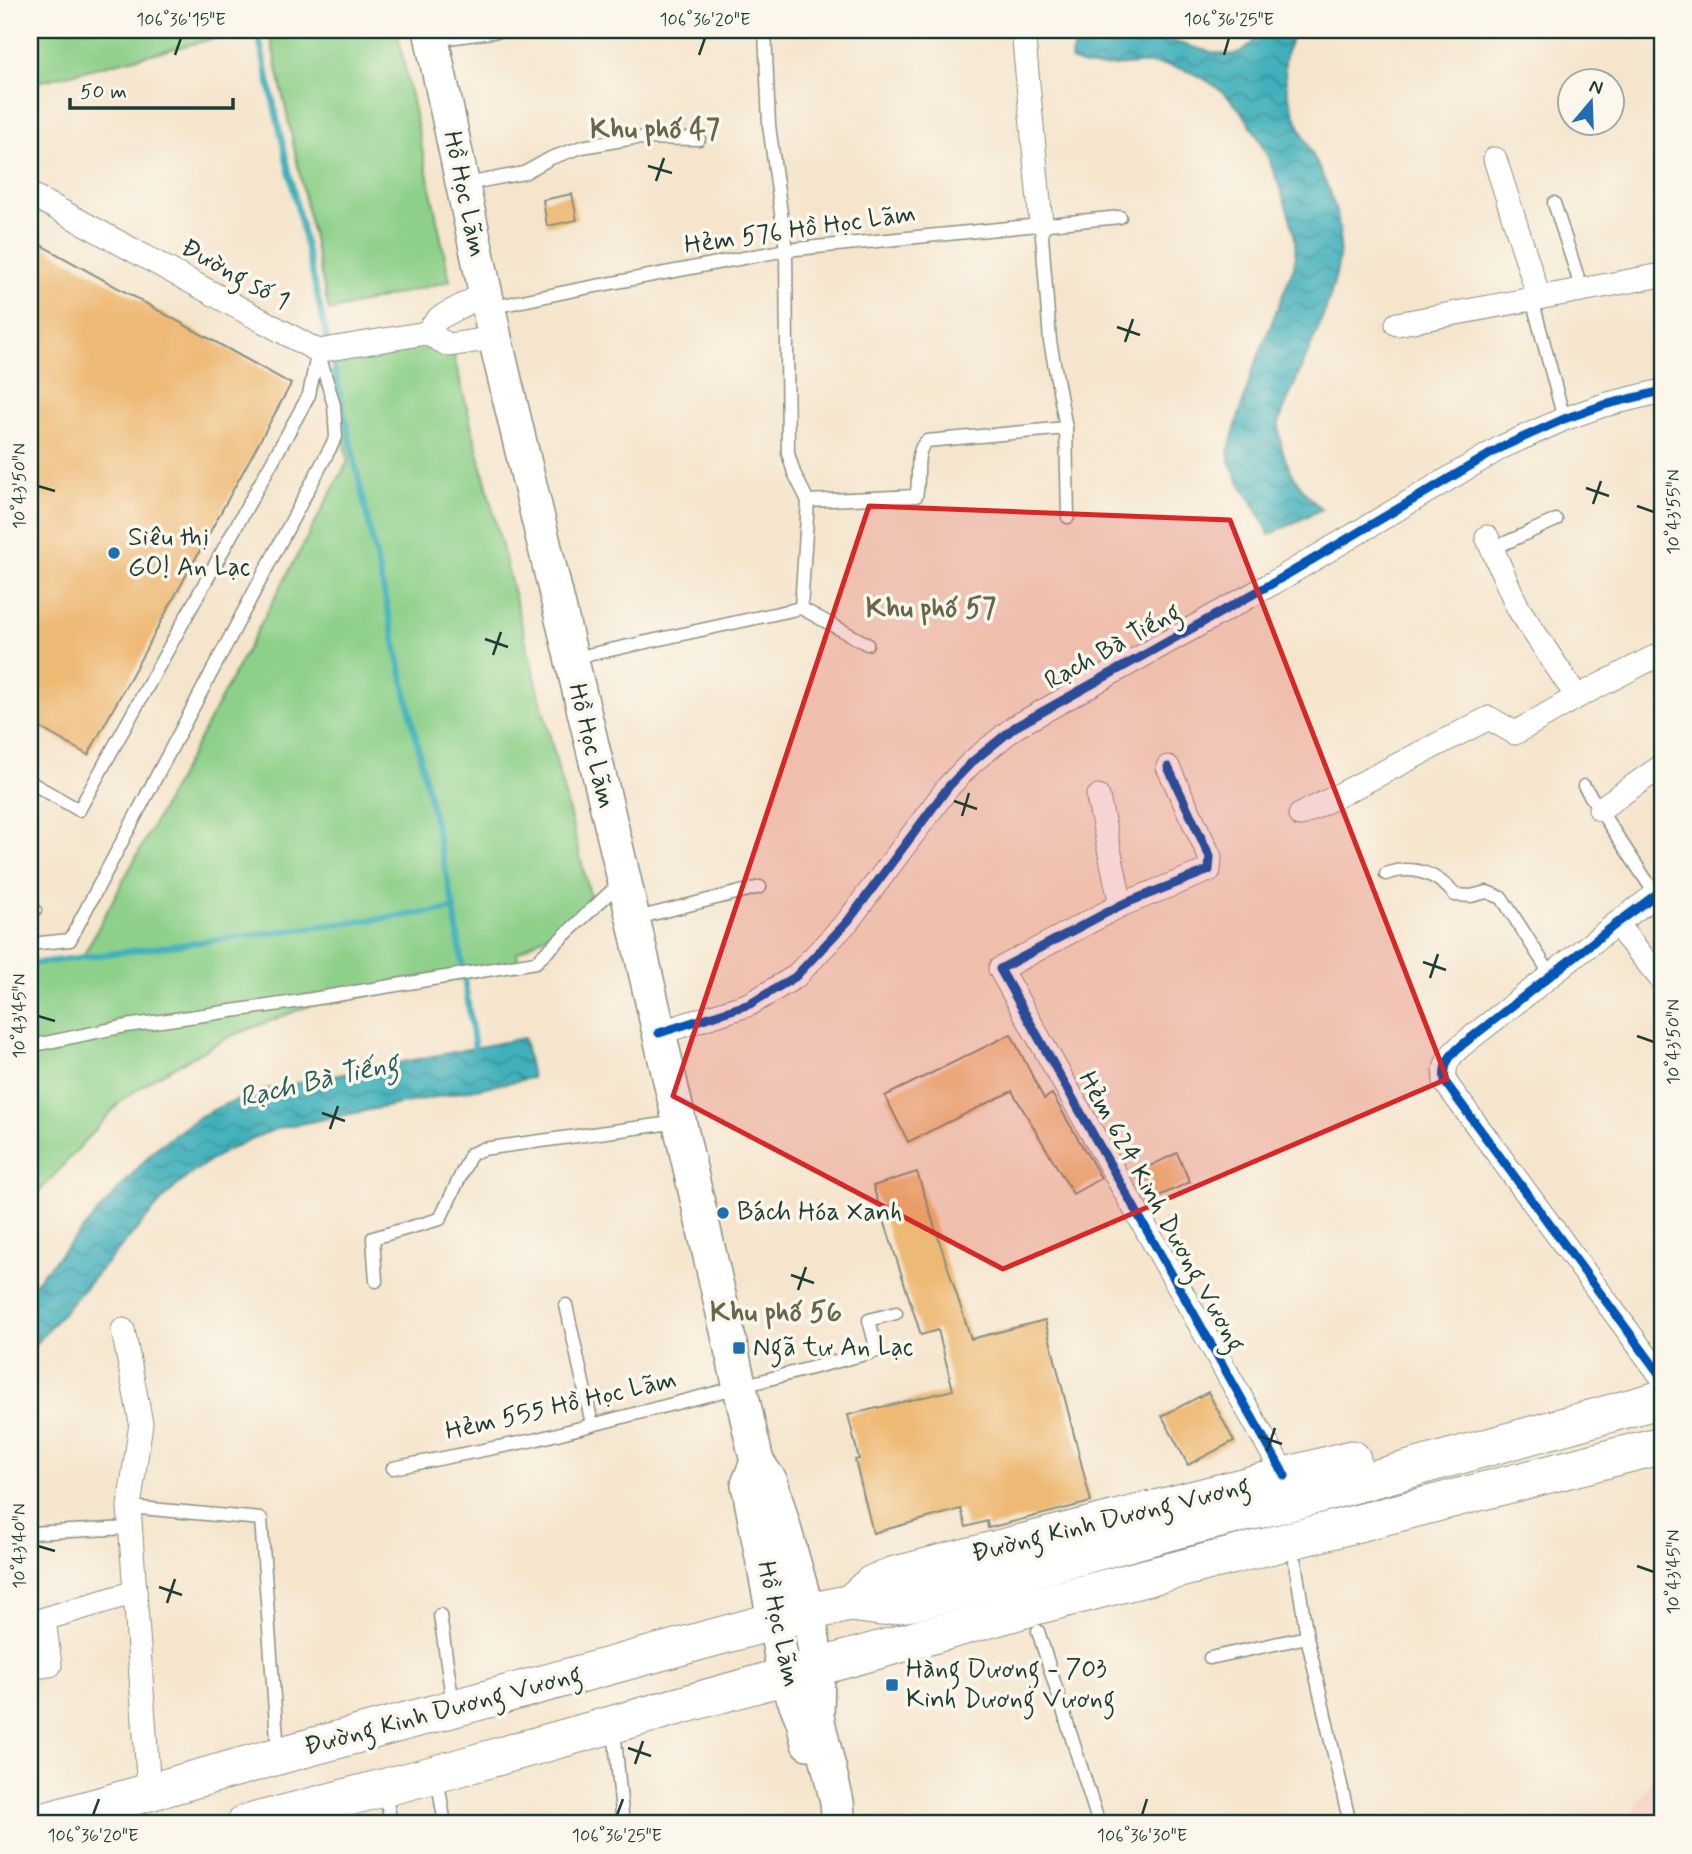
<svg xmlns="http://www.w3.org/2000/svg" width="1692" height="1854" font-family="Mynerve,sans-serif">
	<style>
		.built { fill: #f7d1c7 }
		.grass { fill: #8dd089; stroke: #56865e; stroke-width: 2 }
		.water { fill: url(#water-waves); stroke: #307678; stroke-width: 2 }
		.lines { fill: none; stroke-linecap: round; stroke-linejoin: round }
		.stream { stroke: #40b0bb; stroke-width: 6 }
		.building { fill: #eeb975 }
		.lane-casing { stroke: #8a9180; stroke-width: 15 }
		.street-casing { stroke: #8a9180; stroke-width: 25 }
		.secondary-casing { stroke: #8a9180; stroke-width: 36 }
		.primary-casing { stroke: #8a9180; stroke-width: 39 }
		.lane { stroke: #fff; stroke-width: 12 }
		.street { stroke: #fff; stroke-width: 23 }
		.secondary { stroke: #fff; stroke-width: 33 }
		.primary { stroke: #fff; stroke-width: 37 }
		.cycleway-casing { stroke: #fbf7ec; stroke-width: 13 }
		.cycleway { stroke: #0057b8; stroke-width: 9 }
		.marked { fill: #d62828; fill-opacity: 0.2; stroke: #d62828; stroke-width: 5; stroke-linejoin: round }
		.ticks { fill: none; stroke: #1f3d34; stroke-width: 2.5 }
		.poi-dot { fill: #1f6fb2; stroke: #fbf7ec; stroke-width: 2.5 }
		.labels { text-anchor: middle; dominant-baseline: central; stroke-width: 7; stroke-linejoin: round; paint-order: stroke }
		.street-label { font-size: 26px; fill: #1f3d34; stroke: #fbf7ec }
		.poi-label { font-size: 26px; fill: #1f3d34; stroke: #fbf7ec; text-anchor: start }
		.neighbourhood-label { font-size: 28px; font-weight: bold; fill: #67684b; stroke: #fbf7ec }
		.water-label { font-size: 28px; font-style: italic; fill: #29605c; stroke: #fbf7ec }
		.neatline { fill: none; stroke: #1f3d34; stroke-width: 2.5 }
		.ticks-label { font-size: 18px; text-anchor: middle; fill: #1f3d34 }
	</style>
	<defs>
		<pattern id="water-waves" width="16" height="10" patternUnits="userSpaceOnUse" patternTransform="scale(1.75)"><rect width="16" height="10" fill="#40b0bb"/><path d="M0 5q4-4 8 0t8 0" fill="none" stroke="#359099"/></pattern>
	</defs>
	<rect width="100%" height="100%" fill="#fbf7ec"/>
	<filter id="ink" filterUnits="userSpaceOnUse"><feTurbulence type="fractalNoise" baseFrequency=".0143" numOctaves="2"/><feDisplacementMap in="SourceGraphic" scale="14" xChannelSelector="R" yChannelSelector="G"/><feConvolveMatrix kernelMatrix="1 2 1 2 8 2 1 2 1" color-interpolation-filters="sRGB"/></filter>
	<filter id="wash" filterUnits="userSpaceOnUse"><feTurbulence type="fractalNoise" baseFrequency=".00686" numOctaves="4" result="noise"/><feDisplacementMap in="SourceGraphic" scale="28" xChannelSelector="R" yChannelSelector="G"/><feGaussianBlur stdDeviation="1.57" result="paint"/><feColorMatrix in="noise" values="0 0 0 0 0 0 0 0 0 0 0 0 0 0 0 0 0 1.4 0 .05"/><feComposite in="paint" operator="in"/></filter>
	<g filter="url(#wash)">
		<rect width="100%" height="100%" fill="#f5e5cd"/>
		<polygon class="built" points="1662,1762 1662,1824 1625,1824"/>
		<g class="grass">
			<polygon points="30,30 249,30 30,84"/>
			<polygon points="269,30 397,30 450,281 329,311"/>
			<polygon points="428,339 453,353 593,907 517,953 519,968 311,1005 229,1037 154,1078 121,1101 30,1202 30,964 83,956 348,461 330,374 345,354"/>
		</g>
		<g class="water">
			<path d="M1262,30H1295C1292,38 1287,47 1286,55C1276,117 1338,176 1340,237C1342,295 1298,367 1279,423C1278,456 1296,487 1322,509L1269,535C1259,504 1233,483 1228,452L1251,375L1294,266C1299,240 1291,219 1282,194C1261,132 1229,71 1156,64C1130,61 1095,74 1071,60C1071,53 1073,46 1080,42C1098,31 1150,37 1170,41C1186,44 1220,57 1234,54C1245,51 1256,40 1262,30Z"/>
			<path d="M524,1038L532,1078L279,1128C235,1144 199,1163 166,1196L30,1350V1288L155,1149L199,1117L223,1105L268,1089Z"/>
		</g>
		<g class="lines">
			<g class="stream">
				<polyline points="257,30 328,343"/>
				<polyline points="331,354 454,909 476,1056"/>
				<polyline points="30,964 454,909"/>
			</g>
		</g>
		<g id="blocks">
			<g class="building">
				<polygon points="572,194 577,220 547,226 543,200"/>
				<polygon points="30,239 291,384 88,755 30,722"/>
				<polygon points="1011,1034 1044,1099 1052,1094 1101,1178 1073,1194 1012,1091 908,1142 885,1096"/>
				<polygon points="1177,1153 1190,1182 1148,1201 1135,1173"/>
				<polygon points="917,1172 971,1339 1045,1320 1091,1502 988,1528 987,1521 966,1527 961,1509 873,1533 855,1460 859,1459 848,1415 953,1390 938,1330 921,1335 873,1186"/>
				<polygon points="1208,1392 1234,1441 1188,1465 1162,1416"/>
			</g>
		</g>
	</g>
	<g filter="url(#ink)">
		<use href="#blocks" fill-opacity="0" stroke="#8a9180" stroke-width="2"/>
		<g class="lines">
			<defs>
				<g id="lane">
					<polyline points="765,30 769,125 786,250 788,453 794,473 808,501 801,608"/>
					<polyline points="434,40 506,30"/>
					<polyline points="466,184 524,173 551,158 582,147 634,138 699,139"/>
					<polyline points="1554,203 1582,290"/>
					<polyline points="1041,223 1050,341 1066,428 1068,517"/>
					<polyline points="1532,299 1564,419"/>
					<polyline points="489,308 575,290 786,250 1120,217"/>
					<path d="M808,501L916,496C921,480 913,451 927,441L1066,428"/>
					<polyline points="1492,549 1556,520"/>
					<polyline points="574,658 801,608 867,644"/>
					<polyline points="30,782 79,810 309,395 317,355"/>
					<polyline points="1584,786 1656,895"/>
					<path d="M1386,874C1414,864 1437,874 1455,895L1471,896L1487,892L1502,898L1551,975"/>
					<polyline points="30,907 35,910"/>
					<polyline points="633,919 760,887"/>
					<polyline points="30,944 70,940 336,437 334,405 318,351"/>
					<polyline points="30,1046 126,1026 288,1003 536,962 621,882"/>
					<polyline points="376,1281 373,1238 440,1219 471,1154 483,1149 679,1122"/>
					<polyline points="566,1305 592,1424"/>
					<polyline points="393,1468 534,1440 877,1351 869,1320 896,1313"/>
					<polyline points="129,1507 261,1519 278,1752"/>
					<polyline points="30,1533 130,1528"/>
					<polyline points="1295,1562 1307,1637 1350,1824"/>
					<polyline points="440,1615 453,1705"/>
					<polyline points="1038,1631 1099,1824"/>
					<polyline points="1210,1658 1307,1637"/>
					<polyline points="614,1728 623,1824"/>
					<polyline points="437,1777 445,1824"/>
					<polyline points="385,1790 391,1824"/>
				</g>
				<g id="street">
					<polyline points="1023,30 1041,223"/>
					<polyline points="1495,159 1539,298"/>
					<polyline points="30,194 318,351 426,333 449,345 495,338"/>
					<polyline points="1397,324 1662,275"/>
					<polyline points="426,333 439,318 486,293"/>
					<polyline points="1487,537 1518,608 1577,697"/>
					<polyline points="1168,767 1210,857 1209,870 1121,905 1000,969 1285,1476"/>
					<polyline points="1098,797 1121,905"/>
					<polyline points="1600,809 1662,766"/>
					<polyline points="1300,815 1489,718 1515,733 1577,697 1662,653"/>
					<polyline points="1616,924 1662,980"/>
					<polyline points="659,1033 750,1004 795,977 848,921 949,786 972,762 1015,727 1273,583 1502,447 1564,419 1604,405 1662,391"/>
					<polyline points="123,1330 141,1423 129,1507 149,1791"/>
					<path d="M1661,1376L1445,1082C1443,1064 1448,1057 1462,1045L1616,924L1662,890"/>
					<polyline points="30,1668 50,1665 44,1619 135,1592"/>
				</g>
				<g id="secondary">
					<polyline points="430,30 495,338 624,879 757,1462 771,1482 808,1612 818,1668 817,1717 837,1802 839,1824"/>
					<polyline points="757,1462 748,1484 785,1677 803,1721 808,1743"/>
				</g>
				<g id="primary">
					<polyline points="851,1603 872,1584 892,1576 1352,1459"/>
					<polyline points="35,1824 278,1756 808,1612 851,1603 880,1607 913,1602 1179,1529 1298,1500 1662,1399"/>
					<polyline points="245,1824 436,1774 1032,1607 1662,1445"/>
				</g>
			</defs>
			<use href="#lane" class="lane-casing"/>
			<use href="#street" class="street-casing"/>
			<use href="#secondary" class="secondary-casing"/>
			<use href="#primary" class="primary-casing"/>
			<use href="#lane" class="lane"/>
			<use href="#street" class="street"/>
			<use href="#secondary" class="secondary"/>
			<use href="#primary" class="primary"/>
			<defs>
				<g id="cycleway">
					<polyline points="1168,767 1210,857 1209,870 1121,905 1000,969 1285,1476"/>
					<polyline points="659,1033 750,1004 795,977 848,921 949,786 972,762 1015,727 1273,583 1502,447 1564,419 1604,405 1662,391"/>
					<path d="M1661,1376L1445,1082C1443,1064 1448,1057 1462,1045L1616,924L1662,890"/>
				</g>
			</defs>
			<use href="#cycleway" class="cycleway-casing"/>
			<use href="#cycleway" class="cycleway"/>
		</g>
	</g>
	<path class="marked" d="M869,506L1230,520L1447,1079L1003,1269L673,1096Z"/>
	<path class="ticks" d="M175,55L181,38M699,55L705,38M1224,55L1229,38M648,166L672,173M656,181L664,158M1117,327L1140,335M1125,342L1133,319M38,486L55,491M1586,488L1609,496M1593,504L1601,481M1637,506L1654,512M485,639L508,647M493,655L501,632M954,801L977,809M962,816L969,793M1423,962L1446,970M1430,978L1438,954M38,1016L55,1021M1637,1036L1654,1042M322,1113L345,1121M330,1129L338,1106M791,1275L814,1283M798,1290L806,1267M1259,1436L1282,1444M1267,1451L1275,1428M38,1546L55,1551M1637,1566L1654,1572M159,1587L182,1595M167,1603L175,1579M628,1748L651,1756M635,1764L643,1741M93,1815L99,1799M617,1815L623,1799M1142,1815L1147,1799"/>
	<g class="poi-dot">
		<circle cx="114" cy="553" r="7"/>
		<circle cx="723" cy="1213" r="7"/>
		<rect x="732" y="1341" width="14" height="14" rx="3.5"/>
		<rect x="885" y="1678" width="14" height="14" rx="3.5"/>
	</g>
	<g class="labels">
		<g class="street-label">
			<text transform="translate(464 194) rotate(78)">Hồ Học Lãm</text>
			<text transform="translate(800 230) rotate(-8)">Hẻm 576 Hồ Học Lãm</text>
			<text transform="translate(235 275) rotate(29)">Đường số 1</text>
			<text transform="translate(1113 647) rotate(-29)">Rạch Bà Tiếng</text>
			<text transform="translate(591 746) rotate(76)">Hồ Học Lãm</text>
			<text transform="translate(1161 1212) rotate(61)">Hẻm 624 Kinh Dương Vương</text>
			<text transform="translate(561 1406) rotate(-13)">Hẻm 555 Hồ Học Lãm</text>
			<text transform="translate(1111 1520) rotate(-14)">Đường Kinh Dương Vương</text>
			<text transform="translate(778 1624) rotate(78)">Hồ Học Lãm</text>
			<text transform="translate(443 1711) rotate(-15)">Đường Kinh Dương Vương</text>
		</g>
		<g class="poi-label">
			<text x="128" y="538">Siêu thị<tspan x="128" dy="30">GO! An Lạc</tspan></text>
			<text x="737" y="1213">Bách Hóa Xanh</text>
			<text x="753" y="1348">Ngã tư An Lạc</text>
			<text x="906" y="1670">Hàng Dương - 703<tspan x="906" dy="30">Kinh Dương Vương</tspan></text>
		</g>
		<g class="neighbourhood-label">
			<text x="655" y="130">Khu phố 47</text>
			<text x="931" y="609">Khu phố 57</text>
			<text x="776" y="1313">Khu phố 56</text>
		</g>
		<g class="water-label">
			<text transform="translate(319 1081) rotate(-13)">Rạch Bà Tiếng</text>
		</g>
	</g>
	<rect width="1692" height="1854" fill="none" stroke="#fbf7ec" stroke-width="77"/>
	<g transform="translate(1591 102) rotate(19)"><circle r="33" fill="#fbf7ec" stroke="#a3ada2" stroke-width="2"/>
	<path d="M0-5L12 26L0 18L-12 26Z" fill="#1f6fb2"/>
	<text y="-10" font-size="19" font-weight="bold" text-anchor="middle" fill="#1f3d34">N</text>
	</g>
	<path d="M70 98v10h163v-10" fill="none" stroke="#1f3d34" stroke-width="3.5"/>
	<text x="80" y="98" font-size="21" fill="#1f3d34" stroke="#fbf7ec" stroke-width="5" paint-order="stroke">50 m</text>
	<rect x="38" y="38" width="1616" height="1777" class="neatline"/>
	<g class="ticks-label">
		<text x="181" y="25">106°36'15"E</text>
		<text x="705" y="25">106°36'20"E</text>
		<text x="1229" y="25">106°36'25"E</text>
		<text transform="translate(19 486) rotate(-90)" y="6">10°43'50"N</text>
		<text transform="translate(1673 512) rotate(-90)" y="6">10°43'55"N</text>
		<text transform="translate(19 1016) rotate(-90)" y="6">10°43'45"N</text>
		<text transform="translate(1673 1042) rotate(-90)" y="6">10°43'50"N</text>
		<text transform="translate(19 1546) rotate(-90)" y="6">10°43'40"N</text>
		<text transform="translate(1673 1572) rotate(-90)" y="6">10°43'45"N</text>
		<text x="93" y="1841">106°36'20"E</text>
		<text x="617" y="1841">106°36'25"E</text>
		<text x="1142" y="1841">106°36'30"E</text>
	</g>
</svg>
